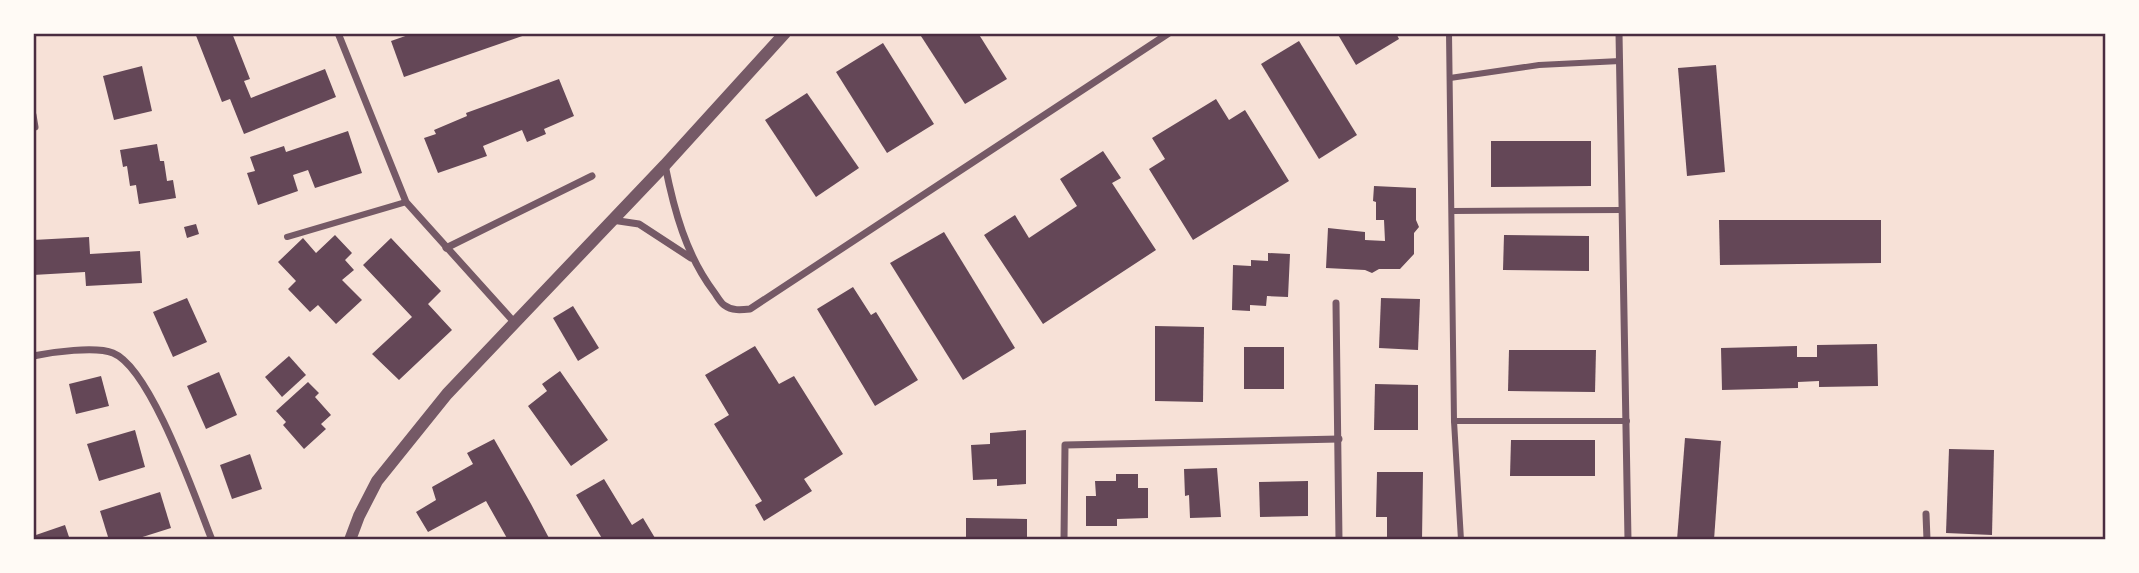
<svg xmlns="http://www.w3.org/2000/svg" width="2139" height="573" font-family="'IBM Plex Sans',sans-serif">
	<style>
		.building { fill: #644757 }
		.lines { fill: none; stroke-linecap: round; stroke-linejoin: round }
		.pedestrian { stroke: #755966; stroke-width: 6 }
		.minor { stroke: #755966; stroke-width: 7 }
		.tertiary { stroke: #755966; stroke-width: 12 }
		.neatline { fill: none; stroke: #4a2c40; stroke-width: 2.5 }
	</style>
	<rect width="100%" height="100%" fill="#f7e1d7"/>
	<g class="building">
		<polygon points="195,33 232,33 250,79 244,81 251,98 325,69 336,97 244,134 230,99 222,102"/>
		<polygon points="414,33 528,33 528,34 404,77 391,41"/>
		<polygon points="919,33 978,33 1007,79 965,104"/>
		<polygon points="1337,33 1396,33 1399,39 1356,65"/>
		<polygon points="1299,41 1357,135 1319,159 1261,64"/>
		<polygon points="883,43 934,124 887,153 836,72"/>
		<polygon points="1716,65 1725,172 1687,176 1678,68"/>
		<polygon points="142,66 152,111 114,120 103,76"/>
		<polygon points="559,79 574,116 544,129 546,134 527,142 522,130 483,146 487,156 438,173 424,138 436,134 434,130 467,116 466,113"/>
		<polygon points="807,93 859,168 816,197 765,120"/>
		<polygon points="1216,99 1229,120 1245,110 1289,181 1193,240 1149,169 1165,159 1152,138"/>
		<polygon points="348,131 362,173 315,188 308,170 293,175 298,191 258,205 247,173 255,171 250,157 284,146 286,152"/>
		<polygon points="1491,141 1591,141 1591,186 1491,187"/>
		<polygon points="157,144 160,161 164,161 167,181 173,180 176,198 139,204 136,185 130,186 127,166 123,167 120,150"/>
		<polygon points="1103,151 1121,178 1112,183 1156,250 1043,324 984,235 1015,215 1029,238 1077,206 1060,179"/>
		<polygon points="1374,186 1416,188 1416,220 1419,227 1414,233 1414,254 1400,269 1379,269 1372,273 1365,270 1326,268 1328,228 1365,232 1365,240 1385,241 1384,220 1376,220 1376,202 1373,201"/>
		<polygon points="1719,220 1881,220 1881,263 1720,265"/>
		<polygon points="196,224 199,234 187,238 184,227"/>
		<polygon points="944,232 1015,348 963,380 890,263"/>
		<polygon points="335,235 352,253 345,260 354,270 342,280 362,300 336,324 318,305 310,312 288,289 296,281 278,262 303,238 316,253"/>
		<polygon points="1504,235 1589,236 1589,271 1503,270"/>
		<polygon points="89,237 90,254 140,251 142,283 86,286 85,272 33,275 33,240"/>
		<polygon points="391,238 441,291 428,304 452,330 399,380 372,354 412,317 363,265"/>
		<polygon points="1268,253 1290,254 1288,297 1267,296 1266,306 1250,305 1250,311 1232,310 1233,265 1251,266 1251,260 1268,261"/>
		<polygon points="853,287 871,315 876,312 918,380 875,406 817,309"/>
		<polygon points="187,298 207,342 173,357 153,312"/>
		<polygon points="1381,298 1420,299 1418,350 1379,348"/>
		<polygon points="573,306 599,348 578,361 553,318"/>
		<polygon points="1155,326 1204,327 1203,402 1155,401"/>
		<polygon points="1877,344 1878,386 1819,387 1819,381 1798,382 1798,388 1722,390 1721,348 1797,346 1797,357 1817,357 1817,345"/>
		<polygon points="755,346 779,384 794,376 843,454 804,479 812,491 764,521 755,505 762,501 714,424 729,415 705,375"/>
		<rect x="1244" y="347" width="40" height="42"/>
		<polygon points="1509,350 1596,350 1595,392 1508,391"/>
		<polygon points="289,356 306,375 282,397 265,377"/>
		<polygon points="560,371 608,440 571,466 528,406 547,391 542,384"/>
		<polygon points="219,372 237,415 206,429 187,386"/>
		<polygon points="101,376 109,406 76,414 69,384"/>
		<polygon points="308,382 319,393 315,397 331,415 321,424 326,429 304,449 283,425 286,422 276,411"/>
		<polygon points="1375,384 1418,385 1418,430 1374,430"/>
		<polygon points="135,430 145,467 99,481 87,444"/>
		<polygon points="1026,430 1026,484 997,486 997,479 973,480 971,445 990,444 990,433"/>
		<polygon points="1685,438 1721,441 1714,540 1677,540"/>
		<polygon points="494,439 531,504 550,540 508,540 486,501 428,532 416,512 436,500 432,487 473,464 467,453"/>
		<polygon points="1511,440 1595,440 1595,476 1510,476"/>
		<polygon points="1949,449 1994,450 1992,535 1946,533"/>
		<polygon points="250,454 262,489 232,499 220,465"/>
		<polygon points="1217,468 1221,517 1190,518 1189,495 1185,496 1184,469"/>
		<polygon points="1377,472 1423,472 1422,540 1387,540 1387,517 1376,517"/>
		<polygon points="1116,474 1138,474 1138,488 1148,488 1148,518 1117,519 1117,526 1086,526 1086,496 1096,496 1095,481 1116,481"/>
		<polygon points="604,479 632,525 643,518 655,538 651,540 603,540 576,495"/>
		<polygon points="1308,481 1308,516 1260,517 1259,482"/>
		<polygon points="160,492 171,528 133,540 109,540 100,511"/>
		<polygon points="966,518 1027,519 1027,538 966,540"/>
		<polygon points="65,525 70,540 33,540 33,536"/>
	</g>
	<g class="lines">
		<g class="pedestrian">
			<polyline points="1449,33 1454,421 1461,540"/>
			<polyline points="1450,78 1539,65 1620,61"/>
			<polyline points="1452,211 1622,210"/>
			<polyline points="287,237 406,202"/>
			<polyline points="1454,421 1627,421"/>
		</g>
		<g class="minor">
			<polyline points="338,33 406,202 514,322"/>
			<polyline points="1619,33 1628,540"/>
			<polyline points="33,115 35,127"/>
			<path d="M665,165C674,210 686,255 714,292C717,296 720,302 724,305C732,311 741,310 750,309L1169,33"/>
			<polyline points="612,220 639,224 691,258"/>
			<polyline points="446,248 592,176"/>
			<polyline points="1336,303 1339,540"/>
			<path d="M33,356C52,352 96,346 113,353C151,368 196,500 212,540"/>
			<polyline points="1926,514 1927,540"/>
			<polyline points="1064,540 1065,445 1339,439"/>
		</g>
		<polyline class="tertiary" points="350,540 359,516 377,481 447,394 665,165 785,33"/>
	</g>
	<rect width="2139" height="573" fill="none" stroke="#fffaf5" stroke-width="70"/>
	<rect x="35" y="35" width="2069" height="503" class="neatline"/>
</svg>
